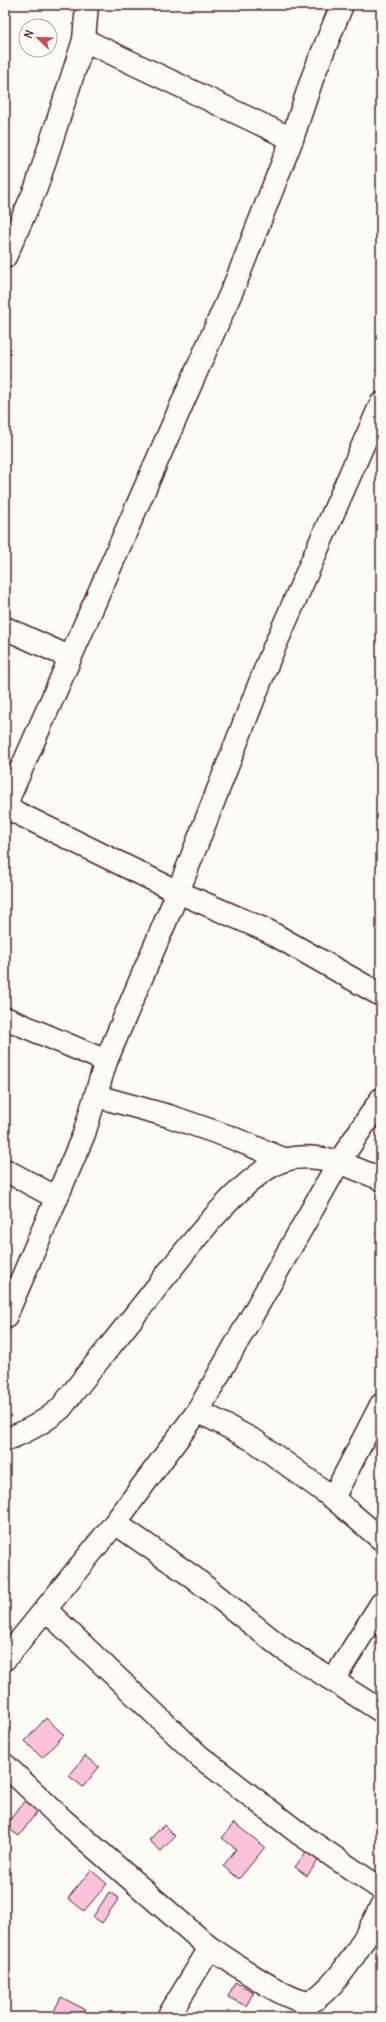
<svg xmlns="http://www.w3.org/2000/svg" width="386" height="2022" font-family="Delius,sans-serif">
	<style>
		.building { fill: #fac3db; stroke: #4a1f2b }
		.lines { fill: none; stroke-linecap: round; stroke-linejoin: round }
		.minor-casing { stroke: #4a1f2b; stroke-width: 25 }
		.minor { stroke: #fdfcf7; stroke-width: 22 }
	</style>
	<rect width="100%" height="100%" fill="#fdfcf7"/>
	<filter id="ink" filterUnits="userSpaceOnUse"><feTurbulence type="fractalNoise" baseFrequency=".025" numOctaves="2"/><feDisplacementMap in="SourceGraphic" scale="8" xChannelSelector="R" yChannelSelector="G"/><feConvolveMatrix kernelMatrix="1 2 1 2 8 2 1 2 1" color-interpolation-filters="sRGB"/></filter>
	<g filter="url(#ink)">
		<g class="building">
			<polygon points="46,1718 64,1735 42,1758 25,1741"/>
			<polygon points="85,1756 99,1767 83,1787 69,1776"/>
			<polygon points="26,1799 39,1809 19,1836 5,1826"/>
			<polygon points="234,1823 265,1847 239,1879 223,1866 236,1849 222,1838"/>
			<polygon points="164,1825 175,1836 161,1851 149,1840"/>
			<polygon points="308,1849 320,1858 307,1876 295,1867"/>
			<polygon points="91,1870 107,1884 84,1911 68,1898"/>
			<polygon points="109,1892 119,1898 102,1923 93,1917"/>
			<polygon points="235,1982 254,1992 246,2006 228,1997"/>
			<polygon points="61,1997 86,2010 82,2017 51,2017"/>
		</g>
		<g class="lines">
			<defs>
				<g id="minor">
					<polyline points="84,40 292,139"/>
					<polyline points="5,257 36,188 84,40 87,5"/>
					<polyline points="5,628 69,657"/>
					<polyline points="5,806 237,279 292,139 313,76 342,5"/>
					<polyline points="5,807 178,892 268,931 381,995"/>
					<polyline points="5,1018 106,1061"/>
					<polyline points="96,1096 169,1116 230,1137 286,1160"/>
					<polyline points="5,1170 57,1198"/>
					<polyline points="5,1318 84,1134 106,1061 178,892 270,657 381,404"/>
					<polyline points="198,1411 255,1441 333,1498 381,1539"/>
					<path d="M5,1440C26,1432 44,1423 61,1408C86,1375 113,1343 138,1311C170,1272 240,1171 288,1159C321,1152 352,1167 381,1179"/>
					<polyline points="333,1498 381,1405"/>
					<polyline points="115,1523 193,1577 282,1648 381,1711"/>
					<polyline points="46,1610 199,1756 300,1834 381,1889"/>
					<polyline points="5,1659 115,1523 198,1411 339,1162 381,1099"/>
					<polyline points="334,1679 381,1604"/>
					<polyline points="5,1765 63,1820 210,1948 168,2017"/>
					<path d="M210,1948C230,1960 290,2005 311,2002C342,1982 365,1939 381,1907"/>
				</g>
			</defs>
			<use href="#minor" class="minor-casing"/>
			<use href="#minor" class="minor"/>
		</g>
	</g>
	<rect width="386" height="2022" fill="none" stroke="#fdfcf7" stroke-width="20"/>
	<rect x="10" y="10" width="366" height="2002" fill="none" stroke="#4a1f2b" stroke-width="1.5" filter="url(#ink)"/>
	<g transform="translate(38 38) rotate(293)"><circle r="19" fill="#fdfcf7" stroke="#b5a4a5"/>
	<path d="M0-3L7 15L0 10L-7 15Z" fill="#d1495b"/>
	<text y="-6" font-size="11" font-weight="bold" text-anchor="middle" fill="#4a1f2b">N</text>
	</g>
</svg>
